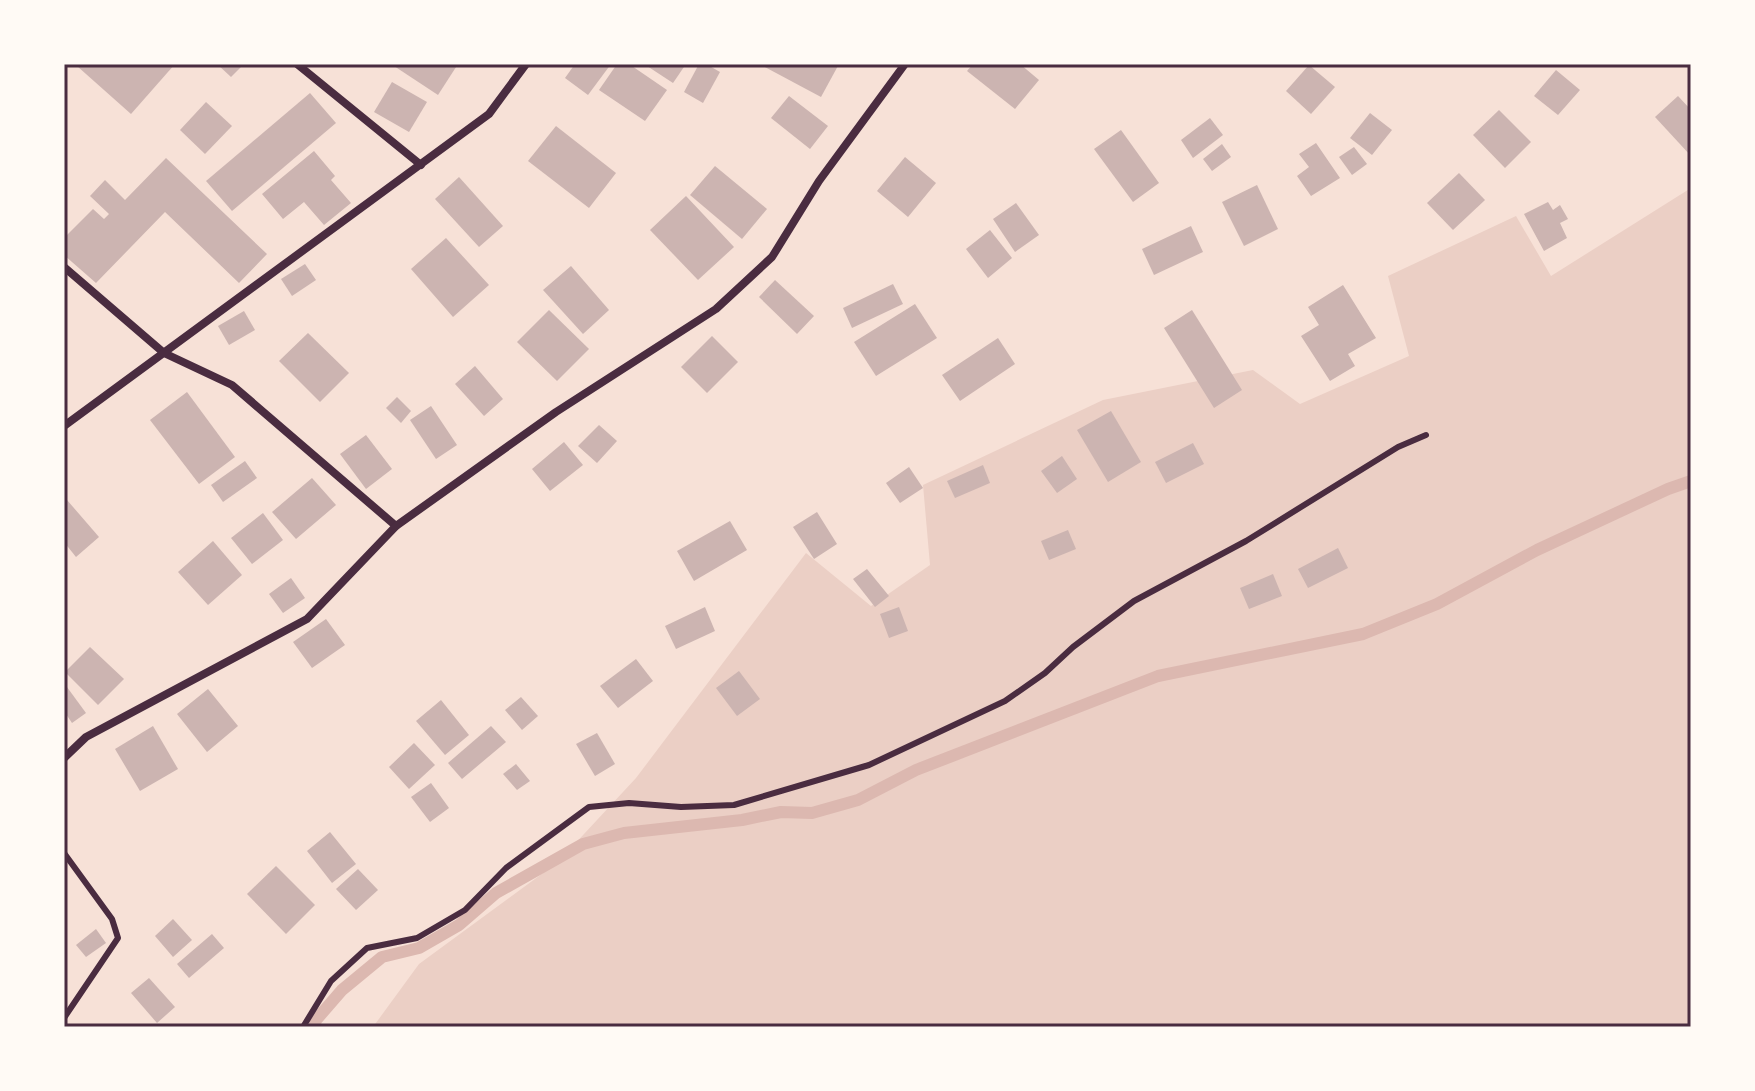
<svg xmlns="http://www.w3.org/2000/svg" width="1755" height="1091" font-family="Inter,sans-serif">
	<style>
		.green { fill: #ebcfc5 }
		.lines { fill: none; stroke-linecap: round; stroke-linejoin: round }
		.stream { stroke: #dcb8b0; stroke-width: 12 }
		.building { fill: #ccb4b1 }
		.service { stroke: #4a2c40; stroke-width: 6 }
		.minor { stroke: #4a2c40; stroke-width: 8 }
		.neatline { fill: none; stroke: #4a2c40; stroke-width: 3 }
	</style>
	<rect width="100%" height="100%" fill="#f7e1d7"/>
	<polygon class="green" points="1691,188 1691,1027 373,1027 419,964 558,862 636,778 806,553 871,606 930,565 923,485 1103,400 1253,370 1300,404 1409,356 1388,276 1516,216 1551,276"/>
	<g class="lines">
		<polyline class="stream" points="314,1027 316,1020 342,990 382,957 419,948 459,925 496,893 583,844 624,833 742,820 781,812 812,813 858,800 916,770 1158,676 1363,634 1437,604 1537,550 1668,489 1691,481"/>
	</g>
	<g class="building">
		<polygon points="79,64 175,64 131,114 77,66"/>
		<polygon points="217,64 244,64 231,77"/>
		<polygon points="396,64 458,64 438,95 394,66"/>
		<polygon points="575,64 611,64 588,95 565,78"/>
		<polygon points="617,64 629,64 667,90 645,121 599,90"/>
		<polygon points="644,64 686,64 673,83"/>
		<polygon points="699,64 706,64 720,72 703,103 684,92"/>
		<polygon points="759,64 839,64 821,97"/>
		<polygon points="973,64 1020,64 1039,80 1015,109 967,71"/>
		<polygon points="1309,65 1335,87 1311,114 1286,91"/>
		<polygon points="1556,70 1580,90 1558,115 1534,96"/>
		<polygon points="392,82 427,102 409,132 374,112"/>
		<polygon points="310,93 336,123 232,211 206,181"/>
		<polygon points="789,96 828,126 810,149 771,118"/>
		<polygon points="1678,96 1691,110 1691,156 1655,117"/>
		<polygon points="206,102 232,126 205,154 180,130"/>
		<polygon points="1499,110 1531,142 1505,168 1473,135"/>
		<polygon points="1370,113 1392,130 1372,155 1350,138"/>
		<polygon points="1210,118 1223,135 1193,158 1181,140"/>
		<polygon points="556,126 616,173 589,208 528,161"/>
		<polygon points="1121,130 1159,183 1133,202 1094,149"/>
		<polygon points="1316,143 1340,178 1311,196 1297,176 1309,167 1299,154"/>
		<polygon points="1222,144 1231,157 1212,171 1203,159"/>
		<polygon points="1354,147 1367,164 1352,175 1339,157"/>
		<polygon points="314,151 335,176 331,180 351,203 324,225 304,202 283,219 262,194"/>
		<polygon points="905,157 936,183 908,217 877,191"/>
		<polygon points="166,158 267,254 239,283 165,212 96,283 64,255 64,238 93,209 104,219 109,214 90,196 105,180 125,200"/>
		<polygon points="715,166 767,209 742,239 690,195"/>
		<polygon points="1459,173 1485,200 1453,230 1427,203"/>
		<polygon points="459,177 503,226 479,247 435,199"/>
		<polygon points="1257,185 1278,229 1244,246 1222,202"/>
		<polygon points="686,196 734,247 698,280 650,230"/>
		<polygon points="1548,202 1553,210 1560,205 1568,219 1560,223 1567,238 1544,251 1524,214"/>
		<polygon points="1016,203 1039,235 1015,252 993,219"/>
		<polygon points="1191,226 1203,252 1154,275 1142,249"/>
		<polygon points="990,230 1012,258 988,278 966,249"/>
		<polygon points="446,238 489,285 453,317 411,269"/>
		<polygon points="305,264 316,280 292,296 281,279"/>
		<polygon points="571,266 609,310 583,334 543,290"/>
		<polygon points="775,280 814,316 797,334 759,297"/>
		<polygon points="893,284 903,304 852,328 843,308"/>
		<polygon points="1343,285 1376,338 1348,354 1355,366 1330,381 1301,336 1319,325 1308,307"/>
		<polygon points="915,304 937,338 876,376 854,342"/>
		<polygon points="549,310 589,349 557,381 517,342"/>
		<polygon points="1192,310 1242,390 1214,408 1164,328"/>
		<polygon points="244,311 255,330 229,345 218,326"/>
		<polygon points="308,333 349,373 320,402 279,361"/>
		<polygon points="712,336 738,362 707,393 681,367"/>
		<polygon points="998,338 1015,364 960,401 942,375"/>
		<polygon points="475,366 503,399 484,416 455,384"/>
		<polygon points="187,392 235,457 199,484 150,420"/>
		<polygon points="397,397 411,411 401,423 386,408"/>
		<polygon points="431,406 457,445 436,459 410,420"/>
		<polygon points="1111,411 1141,462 1108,482 1077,430"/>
		<polygon points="599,425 617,441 597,463 578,446"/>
		<polygon points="366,435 392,469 366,489 340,454"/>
		<polygon points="564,442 583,465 550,491 532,469"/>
		<polygon points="1193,443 1204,464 1166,483 1155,462"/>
		<polygon points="1062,456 1077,479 1057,493 1041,471"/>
		<polygon points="245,461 257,478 223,502 211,485"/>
		<polygon points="983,465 990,483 955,498 947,481"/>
		<polygon points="909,467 923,488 900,503 886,483"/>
		<polygon points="312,478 336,505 296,539 272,512"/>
		<polygon points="67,500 99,537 76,557 64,542 64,503"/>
		<polygon points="817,512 837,544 814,559 793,527"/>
		<polygon points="263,513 283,540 252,564 231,538"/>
		<polygon points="730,521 747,550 694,581 677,551"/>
		<polygon points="1068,530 1076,549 1049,560 1041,541"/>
		<polygon points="213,541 242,575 208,605 178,572"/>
		<polygon points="1338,548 1348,568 1308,588 1298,569"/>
		<polygon points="867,569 889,596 875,607 853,579"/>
		<polygon points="1273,574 1282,596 1249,609 1240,588"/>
		<polygon points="291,578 305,598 283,613 269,594"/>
		<polygon points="705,607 715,631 676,649 665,626"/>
		<polygon points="899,607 908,631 889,638 880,614"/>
		<polygon points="326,619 345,645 312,668 293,642"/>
		<polygon points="90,647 124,679 98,705 65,672"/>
		<polygon points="636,659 653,681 618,708 600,686"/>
		<polygon points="739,671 760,699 737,716 716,688"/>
		<polygon points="64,683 86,713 72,723 64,711"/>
		<polygon points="208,689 238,726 207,752 177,714"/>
		<polygon points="521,697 538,716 522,730 505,710"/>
		<polygon points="441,700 469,735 445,755 416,721"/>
		<polygon points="153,726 178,769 140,791 115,749"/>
		<polygon points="491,726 506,742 462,779 448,763"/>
		<polygon points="597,733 615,764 595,776 576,744"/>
		<polygon points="414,743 435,765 409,789 389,767"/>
		<polygon points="516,764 530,781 517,790 503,774"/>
		<polygon points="431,783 449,808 430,822 411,797"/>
		<polygon points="330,832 356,864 332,883 307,851"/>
		<polygon points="276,866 315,905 286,934 247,894"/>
		<polygon points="358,869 378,890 356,910 336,889"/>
		<polygon points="173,919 192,940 173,957 155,936"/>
		<polygon points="96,929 106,943 86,957 76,945"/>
		<polygon points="212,934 224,948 189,978 177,964"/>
		<polygon points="149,978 175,1007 157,1023 131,993"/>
	</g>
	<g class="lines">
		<g class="service">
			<polyline points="64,853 112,919 118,938 64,1018"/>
			<polyline points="303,1027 331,981 367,948 417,938 465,910 506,868 589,807 629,803 681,807 734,805 869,765 1005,701 1045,673 1073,647 1134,601 1246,541 1398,447 1426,435"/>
		</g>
		<g class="minor">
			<polyline points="297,64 421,165"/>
			<polyline points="64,267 164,353 232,385 396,526"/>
			<polyline points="64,426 489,114 526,64"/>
			<polyline points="64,758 86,737 307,619 396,526 556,412 716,309 772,257 819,181 905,64"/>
		</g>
	</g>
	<rect width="1755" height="1091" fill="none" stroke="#fffaf5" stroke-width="132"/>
	<rect x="66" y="66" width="1623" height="959" class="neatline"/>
</svg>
